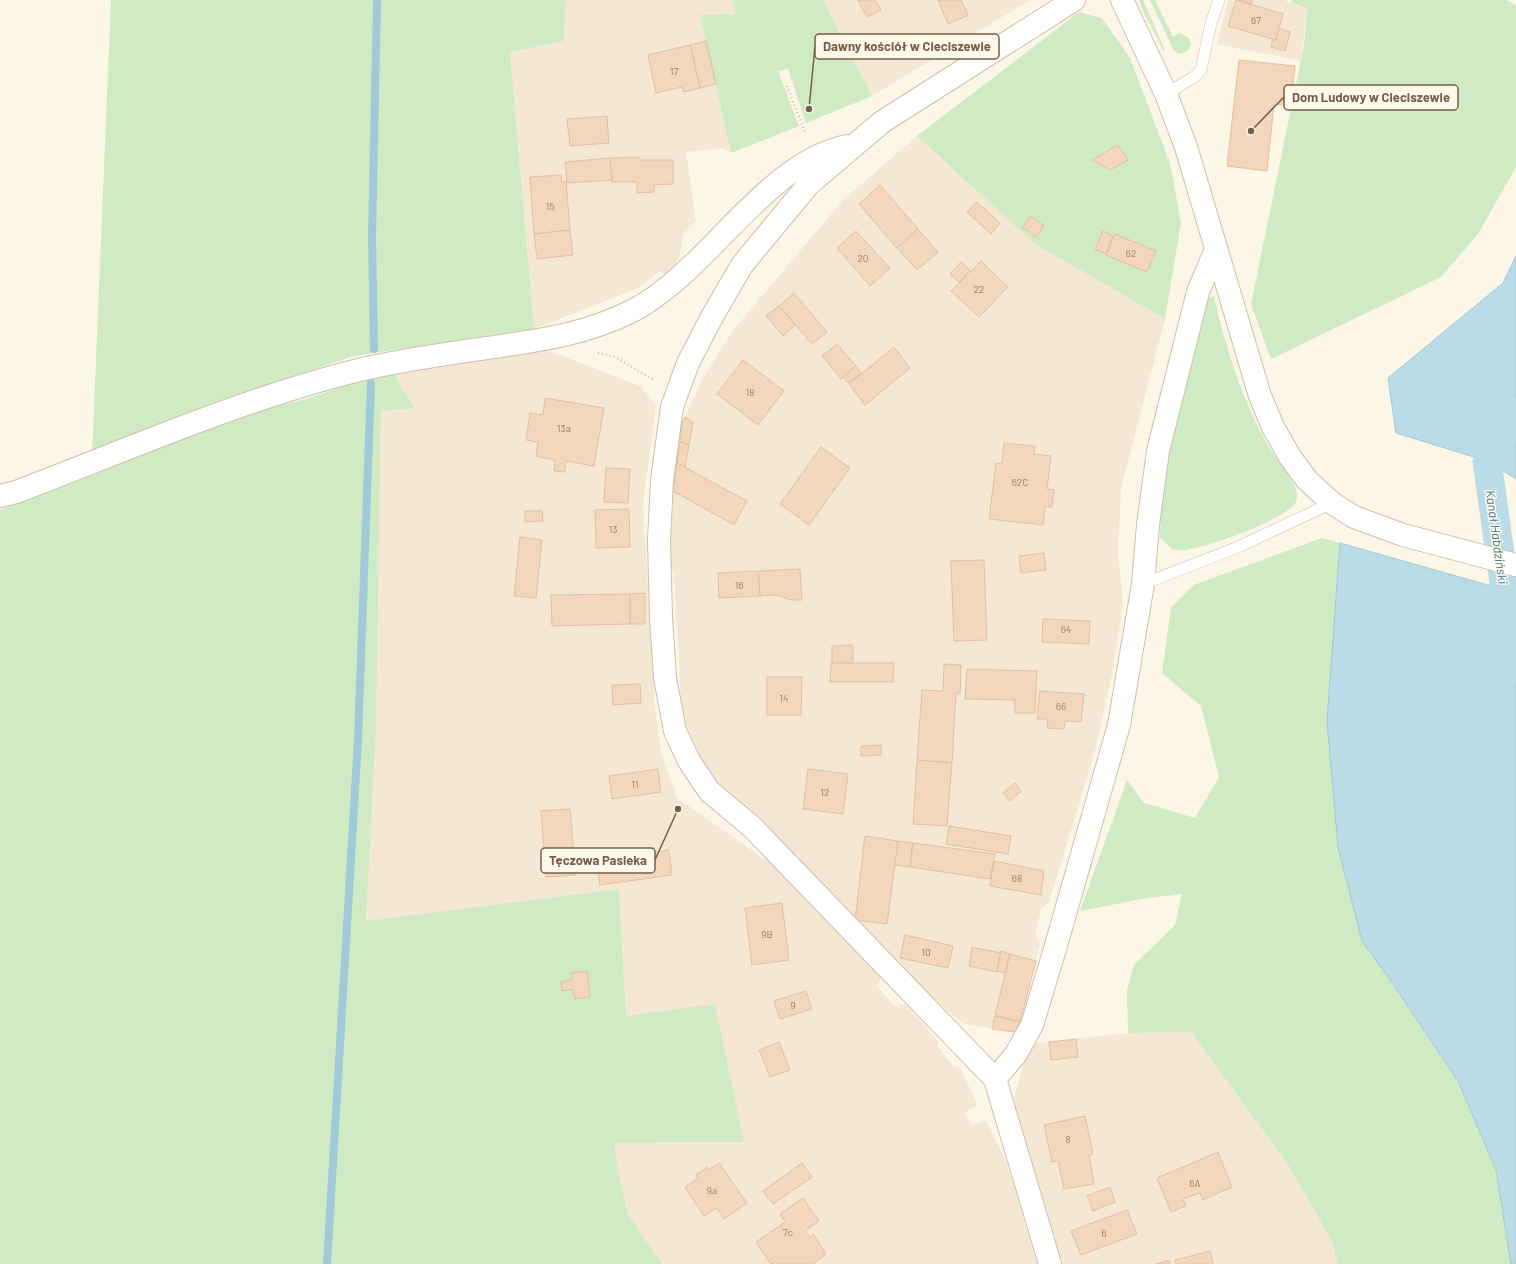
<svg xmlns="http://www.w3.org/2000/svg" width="1516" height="1264" font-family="Barlow,sans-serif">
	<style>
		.residential { fill: #f4e8d4 }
		.green { fill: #d0eac4 }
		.water { fill: #badce6; stroke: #a0cad8 }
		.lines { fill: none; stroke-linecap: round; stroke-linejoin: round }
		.stream { stroke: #a0cad8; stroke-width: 8 }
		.canal { stroke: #badce6; stroke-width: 29 }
		.building { fill: #f2d7bd; stroke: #e4bf9e }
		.lane-casing { stroke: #cebeac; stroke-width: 12 }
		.street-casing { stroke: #cebeac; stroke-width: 24 }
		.path { stroke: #d7baa0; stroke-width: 2.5; stroke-dasharray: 1 3; stroke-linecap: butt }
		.lane { stroke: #fff; stroke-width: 11 }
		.street { stroke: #fff; stroke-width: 22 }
		.labels { text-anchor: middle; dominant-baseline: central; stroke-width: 3; stroke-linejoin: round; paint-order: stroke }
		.number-label { font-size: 10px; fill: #957c67 }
		.water-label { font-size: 13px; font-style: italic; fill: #447789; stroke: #fff9ec }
		.leader { fill: none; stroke: #765e4a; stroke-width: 1.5 }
		.callout-dot { fill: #765e4a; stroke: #fff9ec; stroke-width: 1.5 }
		.callout { fill: #fff9ec; stroke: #765e4a; stroke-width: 1.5 }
		.callout-label { font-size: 13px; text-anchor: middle; font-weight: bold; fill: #765e4a }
	</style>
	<rect width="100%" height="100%" fill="#fcf6e6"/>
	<g class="residential">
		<polygon points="566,0 732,0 736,14 700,16 731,153 723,148 686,152 696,221 683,234 680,255 674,267 665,276 660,271 638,288 534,329 510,52 564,41"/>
		<polygon points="823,0 1030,0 872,96"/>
		<polygon points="1228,0 1284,0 1307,9 1301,61 1217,44"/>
		<polygon points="917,136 1035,244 1165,319 1121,488 1118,551 1123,605 1112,674 1094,755 1049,902 1041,909 1035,935 1040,944 1020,1022 1015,1032 964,1024 902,972 705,769 682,715 674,575 670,563 673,491 682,423 701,381 735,328 843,200"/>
		<polygon points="547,350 640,386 656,405 643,504 655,707 661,752 677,798 776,867 881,976 878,987 894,1006 905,1004 938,1041 938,1047 954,1067 960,1068 977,1103 976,1106 965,1113 972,1126 982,1120 987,1122 1007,1163 1037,1264 662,1264 628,1214 617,1167 615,1143 744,1142 715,1005 626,1016 619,889 366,921 376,731 381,411 415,408 401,387 396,374 500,354"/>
		<polygon points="1191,1032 1287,1163 1333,1243 1337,1264 1063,1264 1051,1232 1016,1112 1014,1099 1029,1044 1128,1033"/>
	</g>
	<g class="green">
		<polygon points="111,0 566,0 564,41 510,52 534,329 354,356 212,403 92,455"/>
		<polygon points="732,0 823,0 872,96 806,123 788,69 778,71 799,126 731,153 700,15 736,14"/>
		<polygon points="1139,0 1143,0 1165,50 1164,52 1143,11"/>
		<polygon points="1150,0 1155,0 1173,37 1179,33 1189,38 1191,44 1188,51 1179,54 1173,49"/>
		<polygon points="1292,0 1506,0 1516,5 1516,167 1478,234 1441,277 1271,359 1251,304 1304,45 1307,9 1291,2"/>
		<polygon points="1079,12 1102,18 1130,58 1170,163 1181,223 1165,319 1035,244 917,136"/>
		<path d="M1214,296C1225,347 1242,399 1267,444C1275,458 1299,484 1297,499C1294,518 1209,546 1190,549C1184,551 1178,549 1172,549L1160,538C1160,517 1162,497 1165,477C1173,417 1189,358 1204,300Z"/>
		<polygon points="396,374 401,387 415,408 381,411 376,731 366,921 619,889 626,1016 715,1004 744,1142 615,1143 617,1167 628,1214 662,1264 0,1264 0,510 206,429 272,407 303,400 362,380"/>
		<polygon points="1322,538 1340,543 1327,721 1362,941 1393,984 1458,1081 1496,1170 1511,1264 1337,1264 1333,1243 1287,1163 1191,1032 1128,1033 1127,990 1134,965 1175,925 1182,894 1147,898 1080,911 1127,780 1144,803 1195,818 1219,777 1201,706 1162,673 1171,608 1194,585"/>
	</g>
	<g class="water">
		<polygon points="1516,256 1516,479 1487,461 1396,433 1388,378 1503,283"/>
		<polygon points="1340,543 1516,593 1516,1264 1511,1264 1496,1170 1458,1081 1393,984 1362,941 1338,847 1327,721"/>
	</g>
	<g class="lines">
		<g class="stream">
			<polyline points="374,349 372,236 377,0"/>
			<polyline points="327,1264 358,740 371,383"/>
		</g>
		<polyline class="canal" points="1516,412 1487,461 1516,669"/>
	</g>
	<g class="building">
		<polygon points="858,0 875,0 881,10 867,17"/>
		<polygon points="938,0 961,0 968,15 948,24"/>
		<polygon points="1236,0 1283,14 1276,40 1228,26"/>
		<polygon points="1238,0 1252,0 1251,4"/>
		<polygon points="1279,28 1290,32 1285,51 1271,47 1273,39 1276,40"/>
		<polygon points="706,41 716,84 700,88 690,45"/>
		<polygon points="690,45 700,88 684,92 682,87 656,93 648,55"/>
		<polygon points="1239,60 1295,66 1290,106 1274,104 1267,171 1227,166"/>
		<polygon points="607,116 609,143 570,146 567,119"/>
		<polygon points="1118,145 1128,160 1110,170 1092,160"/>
		<polygon points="639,157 639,160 673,160 673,184 654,185 654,192 637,193 637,182 612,182 610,158"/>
		<polygon points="610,158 612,180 567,183 565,162"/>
		<polygon points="561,175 562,182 566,182 570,230 534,234 530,177"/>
		<polygon points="880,185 918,229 897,248 859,204"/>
		<polygon points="977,202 1000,223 991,234 967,212"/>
		<polygon points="1031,216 1044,226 1035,237 1023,227"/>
		<polygon points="918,229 938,252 917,270 897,248"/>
		<polygon points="570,230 573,255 537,259 534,234"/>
		<polygon points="856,231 890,268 870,286 837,248"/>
		<polygon points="1103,231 1113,236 1106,254 1095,249"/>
		<polygon points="1115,234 1156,251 1147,272 1106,255"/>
		<polygon points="981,261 1008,287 979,317 951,291"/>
		<polygon points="961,262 970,270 959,282 950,274"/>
		<polygon points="794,293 827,332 812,344 779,306"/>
		<polygon points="779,306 795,325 783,336 766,316"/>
		<polygon points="837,344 856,366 841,379 822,356"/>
		<polygon points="894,347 910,368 865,405 849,384"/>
		<polygon points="743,360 784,391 758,425 717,394"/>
		<polygon points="856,366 861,373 848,383 843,377"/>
		<polygon points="545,398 604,408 594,466 566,461 565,472 554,471 555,460 536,456 538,442 526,440 530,413 543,415"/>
		<polygon points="685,417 693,422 689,445 680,442 682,423"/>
		<polygon points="680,442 689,445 685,467 677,463"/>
		<polygon points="1004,443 1035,446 1034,454 1051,456 1047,489 1054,490 1052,507 1045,507 1043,525 989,519 996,463 1002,464"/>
		<polygon points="821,447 850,468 809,525 780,504"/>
		<polygon points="677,463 747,501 734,525 673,491"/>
		<polygon points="606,468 630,469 628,503 604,502"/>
		<polygon points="629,509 630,547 596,548 595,510"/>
		<polygon points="525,511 542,511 543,521 525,522"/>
		<polygon points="520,537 542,540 536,598 514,596"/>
		<polygon points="1044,553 1046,570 1021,573 1019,556"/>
		<polygon points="984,560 987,640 954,641 951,561"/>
		<polygon points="800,569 802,600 792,600 776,595 760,596 758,571"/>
		<polygon points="758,571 760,596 719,598 718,573"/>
		<polygon points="645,593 645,624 630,624 630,594"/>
		<polygon points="630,594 630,624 552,626 551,595"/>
		<polygon points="1043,619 1090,621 1089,644 1042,642"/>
		<polygon points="853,645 853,663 832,663 832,646"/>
		<polygon points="831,663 894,663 893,682 830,682"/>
		<polygon points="944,664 961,665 960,693 956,693 952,763 917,760 922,690 943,691"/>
		<polygon points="967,669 1037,671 1035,713 1015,713 1015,700 965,699"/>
		<polygon points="767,677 802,677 801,715 767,715"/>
		<polygon points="640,684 641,703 613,705 612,685"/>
		<polygon points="1040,691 1084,694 1081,722 1065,721 1064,729 1047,728 1048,719 1037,719"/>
		<polygon points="881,745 881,755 861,756 861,746"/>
		<polygon points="917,760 952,763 947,826 913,824"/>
		<polygon points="658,769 661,792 612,799 609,776"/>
		<polygon points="808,769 848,774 843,814 803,809"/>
		<polygon points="1015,783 1021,791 1010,801 1003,793"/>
		<polygon points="570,809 576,875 546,877 541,811"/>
		<polygon points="949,826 1011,836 1008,854 946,844"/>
		<polygon points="865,836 898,841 887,924 855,920"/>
		<polygon points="898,841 913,843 910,867 895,865"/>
		<polygon points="913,843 995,854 990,879 910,867"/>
		<polygon points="669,850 672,875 600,885 597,860"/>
		<polygon points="994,861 1044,871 1041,895 990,886"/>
		<polygon points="782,903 789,960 752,965 745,908"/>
		<polygon points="905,935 953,946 948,968 900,958"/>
		<polygon points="972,947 1001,953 997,972 969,966"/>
		<polygon points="1001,951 1010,954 1005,973 997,971"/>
		<polygon points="1010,954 1036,961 1020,1022 995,1015"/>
		<polygon points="587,971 590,997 575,999 573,989 562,991 561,982 572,980 571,973"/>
		<polygon points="806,991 812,1009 780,1019 774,1001"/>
		<polygon points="995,1016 1020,1022 1015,1032 992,1029"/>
		<polygon points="1076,1039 1078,1057 1051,1060 1049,1042"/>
		<polygon points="779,1042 790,1070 770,1077 759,1050"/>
		<polygon points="1085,1116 1093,1154 1089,1155 1094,1184 1064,1189 1058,1161 1052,1162 1044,1125"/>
		<polygon points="1218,1152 1232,1187 1203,1200 1200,1193 1183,1199 1186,1206 1171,1212 1157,1178"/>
		<polygon points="719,1163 747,1203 724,1219 717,1208 704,1216 685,1187 698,1178 696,1175 707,1167 709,1170"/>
		<polygon points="802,1163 812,1177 773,1204 763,1191"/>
		<polygon points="1110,1187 1115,1202 1093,1211 1087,1196"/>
		<polygon points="803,1198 819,1221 805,1231 810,1237 813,1234 826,1254 815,1262 815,1264 778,1264 776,1262 771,1264 756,1242 785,1222 780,1214"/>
		<polygon points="1127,1210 1137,1234 1081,1255 1071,1231"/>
		<polygon points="1210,1251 1213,1264 1176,1264 1175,1260"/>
		<polygon points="1169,1260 1170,1264 1156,1264"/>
	</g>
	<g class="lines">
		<defs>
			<g id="lane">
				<polyline points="1166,94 1194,77 1201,70 1211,23 1219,0"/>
				<polyline points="1143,584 1238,547 1332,503"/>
			</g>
			<g id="street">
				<polyline points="1122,0 1166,94 1186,147 1260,396 1273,427 1290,457 1307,480 1332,503 1354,517 1403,535 1516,565"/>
				<path d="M0,496L16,492C129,449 242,399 359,370C402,360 444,354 487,348C537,341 588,334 634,310C709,270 765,163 847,146"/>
				<polyline points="995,1079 1016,1054 1032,1025 1055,949 1119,725 1143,584 1148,525 1158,451 1198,292 1216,249"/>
				<polyline points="1050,1264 995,1079 752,827 709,791 689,761 675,731 665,678 661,617 659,540 662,480 672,407 688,363 713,315 742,265 809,184 882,122 1074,0"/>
			</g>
		</defs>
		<use href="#lane" class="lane-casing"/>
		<use href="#street" class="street-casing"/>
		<g class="path">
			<polyline points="787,86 806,134"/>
			<polyline points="598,353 615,357 654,380"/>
		</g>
		<use href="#lane" class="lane"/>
		<use href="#street" class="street"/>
	</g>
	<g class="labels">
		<g class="number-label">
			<text x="1256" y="20">67</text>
			<text x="674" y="71">17</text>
			<text x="550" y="206">15</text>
			<text x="1131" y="253">62</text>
			<text x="863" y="258">20</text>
			<text x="979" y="289">22</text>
			<text x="750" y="392">18</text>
			<text x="564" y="428">13a</text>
			<text x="1020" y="482">62C</text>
			<text x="613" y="529">13</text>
			<text x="739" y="585">16</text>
			<text x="1066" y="629">64</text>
			<text x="784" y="698">14</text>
			<text x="1061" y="706">66</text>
			<text x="635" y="784">11</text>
			<text x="825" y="792">12</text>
			<text x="1017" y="878">68</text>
			<text x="767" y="934">9B</text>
			<text x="926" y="952">10</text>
			<text x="793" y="1005">9</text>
			<text x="1068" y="1139">8</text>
			<text x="1195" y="1183">6A</text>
			<text x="712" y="1190">9a</text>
			<text x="788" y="1232">7c</text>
			<text x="1104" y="1233">6</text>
		</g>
		<g class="water-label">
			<text transform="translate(1497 537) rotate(82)">Kanał Habdziński</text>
		</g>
	</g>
	<path class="leader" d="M809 109L815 46M1251 131L1284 97M678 809L655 860"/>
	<g class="callout-dot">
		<circle cx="809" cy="109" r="4"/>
		<circle cx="1251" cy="131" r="4"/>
		<circle cx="678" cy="809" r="4"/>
	</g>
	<g class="callout">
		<rect x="815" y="34" width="184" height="25" rx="4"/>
		<rect x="1284" y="85" width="174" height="25" rx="4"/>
		<rect x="541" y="848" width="114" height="25" rx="4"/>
	</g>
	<g class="callout-label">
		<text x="907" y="51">Dawny kościół w Cieciszewie</text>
		<text x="1371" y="102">Dom Ludowy w Cieciszewie</text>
		<text x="598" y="865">Tęczowa Pasieka</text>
	</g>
</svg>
